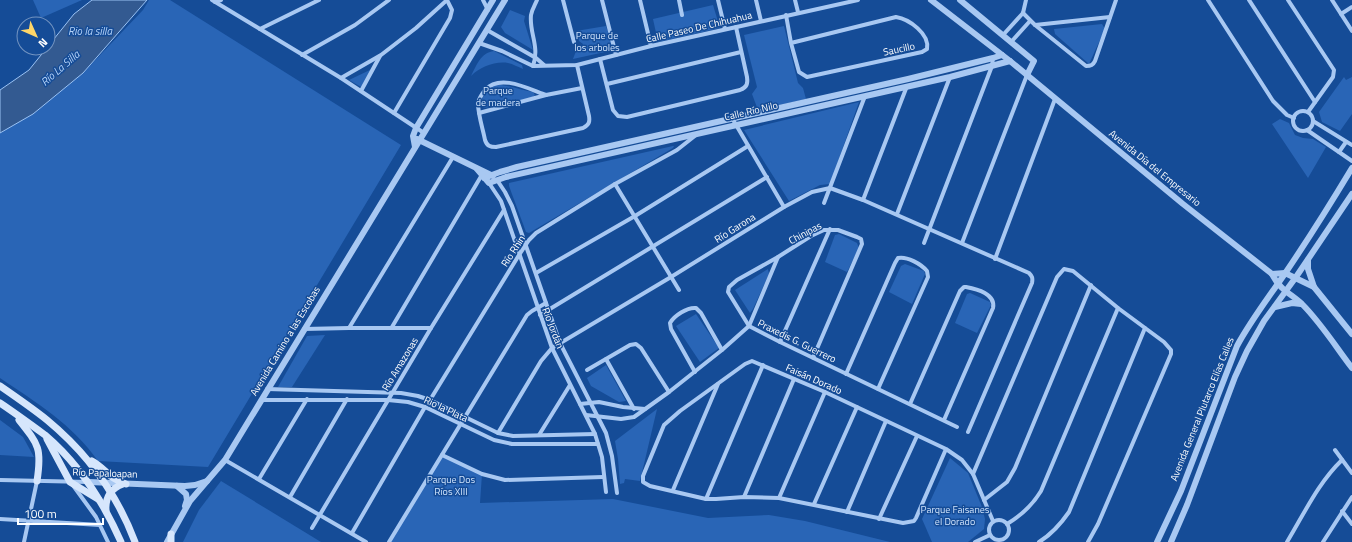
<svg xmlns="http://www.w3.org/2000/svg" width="1352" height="542" font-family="'Titillium Web',sans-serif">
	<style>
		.green { fill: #2965b6 }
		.water { fill: #335a91; stroke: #9ac2f4 }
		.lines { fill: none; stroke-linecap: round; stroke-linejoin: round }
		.minor { stroke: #a8c8f2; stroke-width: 4 }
		.tertiary { stroke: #a8c8f2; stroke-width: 6 }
		.secondary { stroke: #d6e6fc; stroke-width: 7 }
		.labels { text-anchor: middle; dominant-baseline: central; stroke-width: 3; stroke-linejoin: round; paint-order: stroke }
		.street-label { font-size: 10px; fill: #fff; stroke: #154c97 }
		.park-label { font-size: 10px; fill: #cfe3fc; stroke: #154c97 }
		.water-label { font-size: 11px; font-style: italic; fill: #b4d2f8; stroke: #154c97 }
	</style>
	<rect width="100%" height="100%" fill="#154c97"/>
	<g class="green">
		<polygon points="33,0 82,0 41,18"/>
		<path d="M149,0H170L401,145L208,467L98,461C72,424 37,403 0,378V121L83,73L143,10Z"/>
		<polygon points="713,5 720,28 658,42 653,19"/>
		<polygon points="510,10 525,16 524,21 533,50 505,33 501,27"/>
		<polygon points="1102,24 1105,29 1089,64 1055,34 1054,29"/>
		<polygon points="606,26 614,50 573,59 576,51 581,51 583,44 579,41 576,31"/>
		<polygon points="784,26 798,83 803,88 806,99 758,110 752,94 757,87 744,35"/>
		<path d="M494,51L522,65L523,69C518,67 513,64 508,63C495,61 480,67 471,76C477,65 480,53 494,51Z"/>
		<polygon points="372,69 361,87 349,80"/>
		<polygon points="1344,77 1346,80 1352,77 1352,114 1340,131 1322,122 1319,112"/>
		<path d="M495,85C508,84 520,90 533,92L535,95L533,97L503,105L484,108L480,104C483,96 487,89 495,85Z"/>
		<polygon points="859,102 830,184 820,185 789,201 744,130"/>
		<polygon points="1280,119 1289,123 1295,135 1303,138 1313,139 1326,147 1308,178 1272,124"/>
		<polygon points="673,146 674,146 673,148 529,233 526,232 509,186 509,183"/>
		<polygon points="839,234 857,243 859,248 847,272 825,262 835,235"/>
		<polygon points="905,264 924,271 925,274 912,304 889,292 901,266"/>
		<polygon points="768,269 769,274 753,309 750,313 735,290"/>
		<polygon points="970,293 990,302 991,305 977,333 955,323 967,294"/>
		<polygon points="696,314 719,348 700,362 676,326"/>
		<polygon points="325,335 292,387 278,387 307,336"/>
		<polygon points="606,365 626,401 619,402 591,386 587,378"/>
		<polygon points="657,409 640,481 625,479 624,483 620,484 618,459 615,441"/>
		<polygon points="0,420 23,437 34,457 0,455"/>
		<polygon points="442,455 482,474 480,503 613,499 708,518 769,515 805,521 890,542 907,542 389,542"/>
		<polygon points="950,458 968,473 982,507 985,519 984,529 968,542 932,542 922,519"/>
		<polygon points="221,481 321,542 183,542 199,510"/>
	</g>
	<polygon class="water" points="92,0 147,0 83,73 33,114 0,133 0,90 29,70 74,14"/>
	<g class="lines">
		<g class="minor">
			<polyline points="212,0 341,78 424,133"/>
			<polyline points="483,0 488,10"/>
			<polyline points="563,0 574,42"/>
			<polyline points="602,0 616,55"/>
			<polyline points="640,0 651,46"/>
			<polyline points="679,0 682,15"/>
			<polyline points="718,0 725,29"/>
			<polyline points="756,0 761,21"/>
			<polyline points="795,0 798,12"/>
			<polyline points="1208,0 1273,101 1287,115 1294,118"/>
			<polyline points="1249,0 1315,102"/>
			<polyline points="1288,0 1334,70 1333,77 1308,112"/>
			<polyline points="1332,0 1352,31"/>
			<polyline points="215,2 221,0"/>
			<path d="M1023,13L1035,25L1086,66C1091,66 1093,65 1095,61L1116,0"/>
			<polyline points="1023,13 1026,0"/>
			<polyline points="1341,14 1352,7"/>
			<path d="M786,15L791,43L799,72L807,77L922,52L927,49C930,34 909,19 896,17L791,43"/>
			<polyline points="1035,25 1110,17"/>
			<polyline points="260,29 319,0"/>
			<polyline points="487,30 536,58 544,65"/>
			<polyline points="1003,35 1023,13"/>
			<polyline points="1012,41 1030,21"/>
			<polyline points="479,43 502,51 533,66 577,65 651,46 858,0"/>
			<polyline points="302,55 355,25 389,0"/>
			<path d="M600,59L613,110L618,116L627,117L740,90C747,87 748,84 747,77L736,27"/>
			<path d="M533,66C540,46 529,33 531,15C532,9 535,5 537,0"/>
			<polyline points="341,78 381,55 416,28 447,0"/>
			<polyline points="607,84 741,52"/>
			<polyline points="361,91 380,56"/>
			<path d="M546,95C529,89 500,73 485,90C482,94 479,98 478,103C478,115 483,129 485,140C487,146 490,147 496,147L583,128C589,125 590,122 589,116L577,65"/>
			<circle cx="1303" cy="121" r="10"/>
			<polyline points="394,113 450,18 452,10 447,0"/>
			<polyline points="479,113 546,95 582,88"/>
			<polyline points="732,118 784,207"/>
			<polyline points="1313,121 1352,145"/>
			<polyline points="1307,130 1352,161"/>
			<polyline points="1339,152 1346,142"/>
			<polyline points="497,180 505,192 512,206 560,343 606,433 612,456 617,493"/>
			<polyline points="489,183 501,201 552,348 595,434 602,457 606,492"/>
			<polyline points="615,184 679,290"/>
			<polyline points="863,200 907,86"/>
			<polyline points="824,203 865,96"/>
			<polyline points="897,214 950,77"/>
			<polyline points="924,243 992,66 993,58"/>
			<polyline points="962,243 1027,75"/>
			<polyline points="995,259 1055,99"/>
			<polyline points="536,273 635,216 748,146"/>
			<polyline points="540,315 767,177"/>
			<polyline points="392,327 483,173"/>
			<polyline points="349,328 453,157"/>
			<polyline points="304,329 349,328 431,328"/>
			<polyline points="780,342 830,229"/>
			<polyline points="813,358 862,244 861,239 857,237 838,230 824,230 811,236 778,257 737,280 729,287 728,292 749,326 780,342 957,427"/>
			<polyline points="606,359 634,409"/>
			<polyline points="587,370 630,345 636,344 641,348 669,392"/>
			<path d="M695,372L671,329L670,323C674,316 687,307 696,308L701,313L722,350"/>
			<path d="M846,374L895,263L898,258C907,256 921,264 927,271L928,277L878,389"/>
			<polyline points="267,389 401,393 418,396 430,400 498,433 513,436 595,434"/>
			<polyline points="261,400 388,400 408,402 425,407 494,440 512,444 598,444"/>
			<polyline points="430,400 519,255 529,240 536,233 615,184 677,150 696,135"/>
			<polyline points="580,404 599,402 623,407 645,409"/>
			<path d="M910,404L960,291L964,287H966C977,289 996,294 993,308L944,420"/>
			<polyline points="586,415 621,419 634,417 669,392 722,350 749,326 778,257"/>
			<path d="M498,433L541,361L552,348L671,277L784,207L812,192L830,188L863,200L1029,273C1032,276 1033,278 1032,283L1019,313L968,432"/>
			<polyline points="539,435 570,385"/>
			<polyline points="946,449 916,518 914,521 903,523 779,498 744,497 716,499 706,499 650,486 643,482 643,476 664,425 680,411 745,364 752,361 825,392 946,449 962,460 973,474 993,521"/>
			<polyline points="1335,450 1352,473"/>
			<polyline points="442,455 482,474 505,480 603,477"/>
			<polyline points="225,460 366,542"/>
			<polyline points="973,474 1057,277 1064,269 1073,271 1118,308 1164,342 1171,350 1171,354 1098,524 1088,542"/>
			<polyline points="259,479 307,399"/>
			<polyline points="0,480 88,482"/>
			<polyline points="72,484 96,517 108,542"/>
			<polyline points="673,490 718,384"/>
			<polyline points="290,497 347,399"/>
			<polyline points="744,497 794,379"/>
			<polyline points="779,498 825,392"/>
			<polyline points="706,499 763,365"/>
			<polyline points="984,500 1007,482 1015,468 1091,285"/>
			<polyline points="814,504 857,407"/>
			<polyline points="1342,511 1352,524"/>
			<polyline points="847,512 886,421"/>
			<polyline points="0,519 100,525"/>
			<polyline points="879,519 917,436"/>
			<circle cx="999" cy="530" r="10"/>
			<path d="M1007,524C1022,515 1032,506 1041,491L1118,308"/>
			<polyline points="312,528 431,328 504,210"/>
			<polyline points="352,533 425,407"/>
			<polyline points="24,542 37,481"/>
			<polyline points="389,542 527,315 532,311 546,303"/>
			<polyline points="975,542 990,535"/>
			<path d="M1039,542C1052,534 1060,525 1069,512L1145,328"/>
			<path d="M1287,542C1304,514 1318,483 1342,460"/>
			<polyline points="1323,542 1352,497"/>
		</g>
		<g class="tertiary">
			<path d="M931,0L1010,61L1183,204L1272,274C1280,290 1290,293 1302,304C1321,323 1336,347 1352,368"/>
			<polyline points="960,0 1034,61 1027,75"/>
			<polyline points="417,139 493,176"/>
			<polyline points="415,147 413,136 416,128 493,0"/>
			<polyline points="477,169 489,183 506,177 950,77 1010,61"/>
			<polyline points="484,178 500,172 517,167 908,79 993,58 1002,55"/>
			<polyline points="1308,260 1308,269 1314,287"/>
			<polyline points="1272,274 1285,273 1314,287 1352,334"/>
			<polyline points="1275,307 1292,303 1301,304"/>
			<polyline points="89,482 185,486 195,485 207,481"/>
			<polyline points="177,486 186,494 187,500 185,506"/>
			<polyline points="167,542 190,501 225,460 505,0"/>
			<path d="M1157,542L1181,491L1237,346C1251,320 1269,297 1286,272C1309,238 1331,203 1352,168"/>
			<polyline points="1171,542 1187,505 1235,377 1247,351 1264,321 1296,277 1352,194"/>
		</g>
		<g class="secondary">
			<path d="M0,386C16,397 32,408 47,420C87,453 117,494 135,542"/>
			<path d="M0,403C15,413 30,424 45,435C79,464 103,501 121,542"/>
			<path d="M19,420C39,445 42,449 37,481"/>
			<polyline points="47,439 70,482 98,499"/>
			<path d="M92,461C105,468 109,479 126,484"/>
			<path d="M106,510C105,498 111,488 123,484"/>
			<polyline points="171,542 171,534"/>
		</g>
	</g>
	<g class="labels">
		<g class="street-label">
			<text transform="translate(699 27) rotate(-13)">Calle Paseo De Chihuahua</text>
			<text transform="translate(899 49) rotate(-12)">Saucillo</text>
			<text transform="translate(751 111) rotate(-13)">Calle Río Nilo</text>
			<text transform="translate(1155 168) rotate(39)">Avenida Día del Empresario</text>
			<text transform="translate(735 228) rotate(-32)">Río Garona</text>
			<text transform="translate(805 233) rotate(-28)">Chinipas</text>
			<text transform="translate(513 251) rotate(-57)">Río Rhin</text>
			<text transform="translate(553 328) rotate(69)">Río Jordán</text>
			<text transform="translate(285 341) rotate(-59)">Avenida Camino a las Escobas</text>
			<text transform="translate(797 341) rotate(26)">Praxedis G. Guerrero</text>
			<text transform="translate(400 364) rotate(-59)">Río Amazonas</text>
			<text transform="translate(814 379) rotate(24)">Faisán Dorado</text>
			<text transform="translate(446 409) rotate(25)">Rio la Plata</text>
			<text transform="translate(1202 409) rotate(-68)">Avenida General Plutarco Elías Calles</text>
			<text transform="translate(105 473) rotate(2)">Río Papaloapan</text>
		</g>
		<g class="park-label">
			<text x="597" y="35">Parque de<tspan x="597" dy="12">los arboles</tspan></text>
			<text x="498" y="90">Parque<tspan x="498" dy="12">de madera</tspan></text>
			<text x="451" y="479">Parque Dos<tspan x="451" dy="12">Ríos XIII</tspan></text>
			<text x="955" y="509">Parque Faisanes<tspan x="955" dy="12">el Dorado</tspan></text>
		</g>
		<g class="water-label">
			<text x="90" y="31">Rio la silla</text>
			<text transform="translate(60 68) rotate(-41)">Río La Silla</text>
		</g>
	</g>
	<g transform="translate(36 36) rotate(135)"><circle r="19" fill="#154c97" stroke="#7394c1"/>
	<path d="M0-3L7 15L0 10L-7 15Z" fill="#ffd668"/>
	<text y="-6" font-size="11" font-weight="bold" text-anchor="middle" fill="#ffffff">N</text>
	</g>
	<path d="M18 518v6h85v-6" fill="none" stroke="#ffffff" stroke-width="2"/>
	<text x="24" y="518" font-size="12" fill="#ffffff" stroke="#154c97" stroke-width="3" paint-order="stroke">100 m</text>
</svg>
